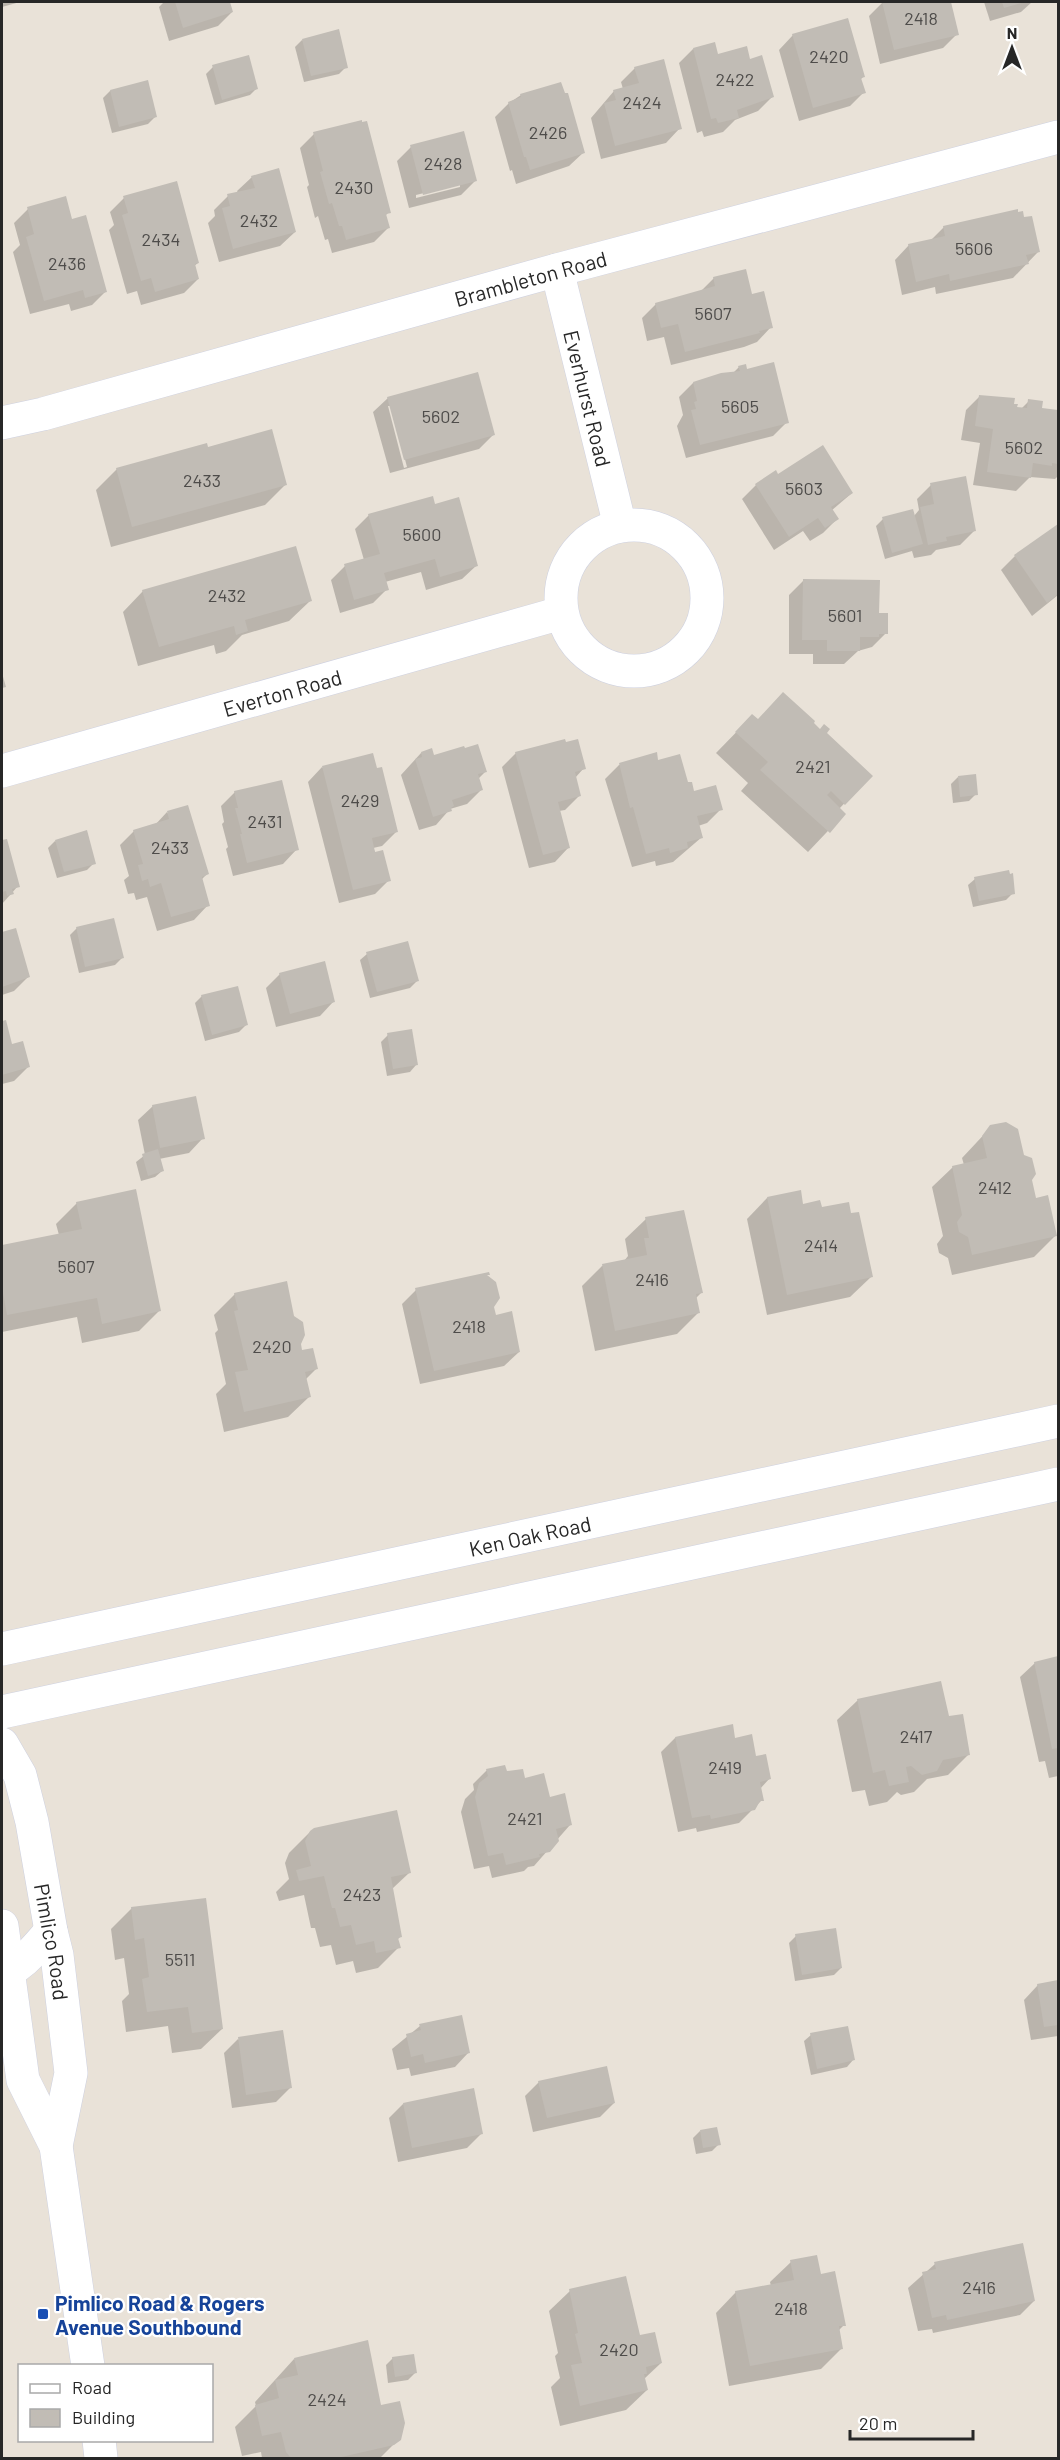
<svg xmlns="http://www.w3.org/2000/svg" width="1060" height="2460" font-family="Barlow,sans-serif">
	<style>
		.shadow { fill: #0003; fill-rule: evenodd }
		.building { fill: #c1bcb5 }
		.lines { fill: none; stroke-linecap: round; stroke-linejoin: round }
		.street-casing { stroke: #ced1e0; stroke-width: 34 }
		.secondary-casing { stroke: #ced1e0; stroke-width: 34 }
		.street { stroke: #fff; stroke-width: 33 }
		.secondary { stroke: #fff; stroke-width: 33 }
		.transit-dot { fill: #1a4fb4; stroke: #fff; stroke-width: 2 }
		.labels { text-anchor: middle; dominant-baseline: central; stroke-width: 4.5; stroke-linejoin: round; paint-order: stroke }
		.number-label { font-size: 18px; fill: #4e4c4a }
		.street-label { font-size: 21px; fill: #272727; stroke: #fff }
		.transit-label { font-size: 21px; font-weight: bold; fill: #164399; stroke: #fff; text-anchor: start }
	</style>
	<rect width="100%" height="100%" fill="#e9e2d8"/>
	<g class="shadow">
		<polygon points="2,2 20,2 2,7"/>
		<polygon points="164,2 228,2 232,12 218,26 169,41 159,7"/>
		<polygon points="883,2 933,2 934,4 949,2 957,34 943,48 880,64 869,16"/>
		<polygon points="984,2 1032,2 1021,12 990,21"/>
		<polygon points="793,35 863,77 860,80 864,92 850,106 799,121 779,50"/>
		<polygon points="302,40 346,67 339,74 304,82 295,47"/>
		<polygon points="693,49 717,56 749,60 772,97 758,111 735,120 723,132 704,137 702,131 697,133 679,63"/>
		<polygon points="213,67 257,88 250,95 215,105 206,74"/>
		<polygon points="635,68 680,128 666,143 601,159 591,118 614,91 623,89 621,82"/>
		<polygon points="147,82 155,117 148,124 112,133 103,98 110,91"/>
		<polygon points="521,95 584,152 569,166 516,184 512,170 510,171 495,117 509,103"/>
		<polygon points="314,134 389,212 385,216 388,228 374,242 332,253 328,239 325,240 318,216 315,218 307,187 309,185 300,148"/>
		<path d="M411,147L475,181L461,195L409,208L397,161ZM460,184V187L416,198V195Z"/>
		<polygon points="252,177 295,232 280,246 219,262 208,223 215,216 214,210 228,196 238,193 237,191"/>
		<polygon points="124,198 198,263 194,266 198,279 184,293 141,305 137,291 127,294 109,230 114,225 110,212"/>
		<polygon points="28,209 71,221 106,291 92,305 71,311 69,304 30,314 13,252 20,245 14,223"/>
		<polygon points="944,227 1038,252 1013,278 936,294 935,287 902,295 895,260 909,245 930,241"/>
		<polygon points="714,278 751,296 771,327 757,342 744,347 671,365 664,337 647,341 642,318 656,304 700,292"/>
		<polygon points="739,367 787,422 773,436 686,458 677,426 683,415 679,397 693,383 730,376"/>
		<polygon points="980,396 1015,408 1021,409 1029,401 1041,410 1058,412 1058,476 1055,479 1030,477 1016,491 973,485 980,443 961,440 966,410"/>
		<path d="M388,398L494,434L479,449L390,473L373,412ZM388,406H391L407,467L404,468Z"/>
		<polygon points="117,469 285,485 265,505 111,547 96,490"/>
		<polygon points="777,476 852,493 831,511 837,519 823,533 810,541 803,531 774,550 742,499 756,485"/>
		<polygon points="931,485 975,530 960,545 936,550 931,555 914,558 912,551 885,559 876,526 883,519 914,516 919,510 917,499"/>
		<polygon points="434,506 477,565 462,579 426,590 421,572 385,582 387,589 373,603 340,613 331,580 345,566 364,560 355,529 369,515"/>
		<polygon points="1058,526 1058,595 1032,616 1001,570 1015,556"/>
		<polygon points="803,581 886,633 872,647 858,651 844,664 813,664 813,654 789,654 789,595"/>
		<polygon points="143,591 310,601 289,621 242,635 226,651 216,654 214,645 138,666 123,612"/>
		<polygon points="752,716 757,720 812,723 870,776 839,809 844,814 808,852 741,791 748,783 716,753"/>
		<polygon points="421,753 485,772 478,779 481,790 467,804 450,809 436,825 419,830 401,775"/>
		<polygon points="516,753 584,768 575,778 579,796 565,810 559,811 569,847 555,862 529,868 502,767"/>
		<polygon points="656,754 657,762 687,784 693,793 721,809 707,823 698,826 702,837 673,862 656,866 655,861 632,867 605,779 619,765"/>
		<polygon points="322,767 396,832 382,846 373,848 389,880 375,894 339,903 308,782"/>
		<polygon points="958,777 976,794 969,801 953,803 951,784"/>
		<polygon points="235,792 297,849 283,864 233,876 226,849 228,847 222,824 224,822 221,806"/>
		<polygon points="167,812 207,874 201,880 208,905 194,920 157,931 147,897 136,900 134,893 128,894 124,880 129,876 120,845 134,831 155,825"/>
		<polygon points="6,841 18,886 2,904 2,842"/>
		<polygon points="55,841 94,863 87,870 57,878 48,848"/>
		<polygon points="975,879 1013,893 1006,900 973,907 968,885"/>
		<polygon points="77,928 122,958 115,965 79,973 70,935"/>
		<polygon points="15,930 28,977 14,991 2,995 2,933"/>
		<polygon points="367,954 417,981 410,988 370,998 360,960"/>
		<polygon points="280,974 334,1001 320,1016 276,1027 266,988"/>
		<polygon points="202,996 246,1025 239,1032 205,1041 195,1003"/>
		<polygon points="2,1022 5,1022 11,1045 28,1067 14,1081 2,1084"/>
		<polygon points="388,1035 416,1065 410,1072 387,1076 381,1042"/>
		<polygon points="153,1106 203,1138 189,1153 159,1159 162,1171 155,1177 141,1181 136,1162 145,1155 138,1120"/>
		<polygon points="991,1127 1031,1180 1035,1199 1055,1236 1034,1257 952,1275 948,1258 939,1253 937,1244 943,1236 932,1187 953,1167 964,1165 962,1158"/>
		<polygon points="767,1198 821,1209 871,1277 850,1297 767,1315 747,1219"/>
		<polygon points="77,1203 159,1311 139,1331 82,1343 77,1317 2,1332 2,1246 59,1235 56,1224"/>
		<polygon points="646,1219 702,1292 695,1299 698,1313 677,1334 595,1351 582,1286 602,1266 624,1261 628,1256 625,1239"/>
		<polygon points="416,1290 493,1306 495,1317 519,1352 504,1366 420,1384 402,1304"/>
		<polygon points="235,1294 299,1344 301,1352 316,1369 305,1380 309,1397 288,1417 224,1432 216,1394 226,1384 215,1333 218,1330 214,1315"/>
		<polygon points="1058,1658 1058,1776 1049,1778 1045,1761 1039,1762 1020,1677 1035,1663"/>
		<polygon points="858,1700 948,1718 968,1755 948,1775 927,1779 914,1792 901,1795 897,1792 887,1802 869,1806 865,1790 852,1792 837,1720"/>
		<polygon points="675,1738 734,1740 755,1758 770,1778 760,1789 762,1800 739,1823 697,1832 696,1828 678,1832 661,1752"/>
		<polygon points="487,1770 524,1779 549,1798 570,1825 534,1866 528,1867 524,1871 492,1878 489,1866 474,1869 461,1812 465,1799 474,1790 473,1784"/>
		<polygon points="310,1832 409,1873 392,1889 400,1937 397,1940 399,1947 378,1968 356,1973 353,1961 336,1965 331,1945 320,1947 315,1928 311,1928 304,1895 279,1901 276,1892 289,1879 285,1863 289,1853"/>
		<polygon points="132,1908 222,2029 201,2049 172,2053 168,2026 126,2032 122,2001 129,1994 124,1958 115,1960 111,1929"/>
		<polygon points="796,1936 841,1968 834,1975 795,1981 789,1943"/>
		<polygon points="1058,1982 1058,2036 1031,2040 1024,2000 1038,1985"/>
		<polygon points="420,2026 469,2052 455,2067 411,2076 409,2068 397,2070 392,2049"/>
		<polygon points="811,2035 853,2060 847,2067 811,2075 804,2041"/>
		<polygon points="238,2039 290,2088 276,2102 232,2108 224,2053"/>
		<polygon points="539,2082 614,2103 600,2117 533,2132 525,2096"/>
		<polygon points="403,2104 481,2134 467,2148 398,2162 389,2118"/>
		<polygon points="700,2131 719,2144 712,2151 696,2154 693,2138"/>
		<polygon points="791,2262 820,2276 844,2325 838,2331 842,2348 821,2369 729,2386 716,2313 736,2292 771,2286 770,2282"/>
		<polygon points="935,2264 1034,2301 1020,2315 933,2333 932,2329 918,2331 908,2288"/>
		<polygon points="570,2291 639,2337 661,2363 644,2379 647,2390 626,2410 560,2426 551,2387 560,2378 555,2356 558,2353 549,2311"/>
		<polygon points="393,2358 415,2373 408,2380 388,2383 386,2365"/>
		<polygon points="294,2359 380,2407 399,2439 380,2458 262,2458 261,2452 242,2456 235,2427 256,2406 255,2402"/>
	</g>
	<g class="building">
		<polygon points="175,2 230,2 233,12 183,28"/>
		<polygon points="882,2 951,2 959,35 894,50"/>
		<polygon points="1002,2 1025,2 1004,8"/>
		<polygon points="848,18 865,77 861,78 866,93 813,108 792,34"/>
		<polygon points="339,29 348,68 311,76 302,39"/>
		<polygon points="715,42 718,54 747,46 750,59 762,55 774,97 737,110 739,118 718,123 716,118 711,119 693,48"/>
		<polygon points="249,55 258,89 222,100 212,65"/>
		<polygon points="664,59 682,129 615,146 604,103 616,100 613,90 639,83 634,67"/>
		<polygon points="148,80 157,117 119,127 110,90"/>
		<polygon points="561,82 565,93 568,93 585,153 530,170 526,157 524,157 508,102 521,97 520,94"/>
		<polygon points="362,120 362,122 367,121 391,213 386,214 390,228 346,240 342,226 339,226 332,203 329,204 320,172 323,171 313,132"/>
		<polygon points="464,131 477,181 423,195 410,145"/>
		<polygon points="279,168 296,232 233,249 222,208 230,206 227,194 255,188 251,176"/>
		<polygon points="177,181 199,263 195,264 199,279 155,292 151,278 141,281 122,215 128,213 123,196"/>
		<polygon points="66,196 72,219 86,215 107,292 85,298 83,290 44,301 26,237 34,234 27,207"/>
		<polygon points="1018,209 1018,212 1023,211 1024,217 1032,216 1040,252 1026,255 1029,264 950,281 949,274 916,282 908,244 945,236 943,226"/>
		<polygon points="746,269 752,294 764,291 773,328 759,331 760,333 685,352 678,324 661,328 655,303 715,286 713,277"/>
		<polygon points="774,362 789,423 700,445 691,410 696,409 694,402 697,401 693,382 721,373 740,371 738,366 746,364 747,369"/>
		<polygon points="478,372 495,435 404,460 387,397"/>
		<polygon points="979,395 1015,398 1014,404 1018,404 1017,407 1027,408 1028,399 1043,401 1042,408 1058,410 1058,464 1052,463 1052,466 1033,463 1031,478 987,472 993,429 975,426"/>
		<polygon points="272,429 287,485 132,527 116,468 207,443 208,447"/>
		<polygon points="823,445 853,493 831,507 839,519 825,528 818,518 789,537 755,484 776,470 778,474"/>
		<polygon points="966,476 976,531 946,537 947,541 928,545 920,507 934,504 930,483"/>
		<polygon points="433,496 435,504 459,497 478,566 440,577 435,559 384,573 389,590 354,600 344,564 380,554 368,514"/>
		<polygon points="913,509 923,544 892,553 882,517"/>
		<polygon points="1058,524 1058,594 1047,603 1014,555"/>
		<polygon points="296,546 312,601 245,620 248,631 236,635 234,626 159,647 142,590"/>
		<polygon points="803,579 880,580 879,613 888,613 888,634 879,634 879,637 860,637 860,651 827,651 827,640 802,640"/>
		<polygon points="2,673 6,687 2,688"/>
		<polygon points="783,692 815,721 814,723 820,729 824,724 830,729 827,733 873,776 845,805 831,791 827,795 846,814 830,833 760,770 768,762 735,732 752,714 758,719"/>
		<polygon points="565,739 566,742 578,739 586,769 575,772 581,796 558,802 570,848 543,855 515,752"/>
		<polygon points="478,744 487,772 478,774 483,790 452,800 454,806 451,808 452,811 433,817 415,759 422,757 421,752 432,748 434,755 464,746 465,748"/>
		<polygon points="657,752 658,760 680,754 688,782 692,782 694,791 716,785 723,810 697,816 703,838 687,842 688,848 670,853 669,848 646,854 633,807 630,808 619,763"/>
		<polygon points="373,753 377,768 382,767 398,832 372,838 375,852 383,850 391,881 353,890 322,766"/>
		<polygon points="976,774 978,795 960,797 958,776"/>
		<polygon points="282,780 299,850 247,863 240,834 242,834 235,808 238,808 234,791"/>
		<polygon points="188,805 209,874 202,877 210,906 171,917 161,883 150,887 148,879 142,881 138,865 143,864 133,830 169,819 167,811"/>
		<polygon points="87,830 96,864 64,872 55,840"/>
		<polygon points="7,839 20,887 12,889 14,894 7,896 6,891 2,892 2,840"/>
		<polygon points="1009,870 1010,874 1013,873 1015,894 979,901 974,877"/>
		<polygon points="114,918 124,958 85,967 76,927"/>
		<polygon points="16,928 30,977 2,987 2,932"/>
		<polygon points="408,941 419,981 377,992 366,952"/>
		<polygon points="325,961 335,1002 290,1014 279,973"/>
		<polygon points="238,986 248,1025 212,1035 201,995"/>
		<polygon points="6,1020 12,1044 23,1041 30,1067 2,1075 2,1021"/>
		<polygon points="412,1029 418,1065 393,1069 387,1033"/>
		<polygon points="196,1096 205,1139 160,1148 152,1105"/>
		<polygon points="1006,1122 1018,1129 1024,1155 1032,1158 1036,1174 1032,1180 1036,1198 1048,1195 1057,1236 972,1255 968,1237 959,1232 957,1222 962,1215 952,1166 987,1158 982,1136 990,1125"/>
		<polygon points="158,1149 164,1171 148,1176 142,1154"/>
		<polygon points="136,1189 161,1311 102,1324 97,1298 7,1315 2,1287 2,1245 82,1229 76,1202"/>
		<polygon points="801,1190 803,1204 820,1200 822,1207 849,1202 851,1213 859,1212 873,1277 787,1295 767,1197"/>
		<polygon points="684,1210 703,1293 696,1294 700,1313 615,1331 602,1264 647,1255 644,1238 649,1238 645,1217"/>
		<polygon points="489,1272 490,1275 487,1275 496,1282 500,1298 494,1307 496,1315 512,1311 520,1352 434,1371 415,1288"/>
		<polygon points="287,1281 294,1316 303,1322 305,1335 301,1344 302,1350 313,1348 318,1369 305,1372 311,1397 244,1412 235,1372 248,1370 234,1311 238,1310 234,1293"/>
		<polygon points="1058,1656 1058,1748 1052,1749 1034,1662"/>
		<polygon points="941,1681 949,1716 963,1714 970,1755 943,1760 937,1771 922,1775 911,1766 906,1767 909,1782 889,1786 885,1770 873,1773 857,1699"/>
		<polygon points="733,1724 735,1738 752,1734 756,1756 766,1754 771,1779 760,1782 764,1801 760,1801 755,1810 711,1819 710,1815 692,1818 675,1737"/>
		<polygon points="505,1765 507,1771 523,1769 525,1778 544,1773 550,1797 565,1793 572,1825 556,1829 559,1841 550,1852 539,1854 540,1857 506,1865 503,1853 488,1856 475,1797 479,1783 488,1776 486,1769"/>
		<polygon points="397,1810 411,1873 391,1877 402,1937 398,1938 401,1948 376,1953 374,1941 356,1945 351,1925 340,1927 335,1908 332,1908 324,1876 299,1881 296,1870 311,1866 305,1841 310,1831 314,1828"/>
		<polygon points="206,1898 223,2029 192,2033 188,2007 147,2012 142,1979 149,1977 144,1938 135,1940 131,1907"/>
		<polygon points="836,1928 842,1968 802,1975 795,1934"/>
		<polygon points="1058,1980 1058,2025 1044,2027 1037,1984"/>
		<polygon points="462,2015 470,2053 425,2063 423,2054 411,2057 406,2034 421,2030 419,2024"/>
		<polygon points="848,2026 855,2060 817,2069 810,2033"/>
		<polygon points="283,2030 292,2088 246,2095 238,2037"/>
		<polygon points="607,2066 615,2103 547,2118 538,2081"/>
		<polygon points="474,2088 483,2134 412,2148 403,2103"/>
		<polygon points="717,2127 721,2145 703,2148 700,2130"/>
		<polygon points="1023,2243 1035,2301 947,2320 946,2315 932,2318 922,2272 936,2269 934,2262"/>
		<polygon points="817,2255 821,2274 835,2271 846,2326 839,2326 843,2349 750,2366 735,2291 794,2280 790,2260"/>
		<polygon points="626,2276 640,2335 655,2332 662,2363 646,2367 647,2374 644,2374 648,2390 580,2406 571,2365 582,2363 575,2334 578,2333 569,2289"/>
		<polygon points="368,2340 381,2405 400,2401 405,2423 401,2440 394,2445 337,2458 291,2458 286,2452 281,2432 262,2436 255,2405 279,2398 275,2380 298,2375 294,2358"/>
		<polygon points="414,2354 417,2373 395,2377 392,2357"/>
	</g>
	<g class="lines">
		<defs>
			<g id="street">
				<path id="s1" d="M557,270L620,526"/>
				<path id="s2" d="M2,423L43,414L557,270L1058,137"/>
				<circle cx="634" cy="598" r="73"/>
				<path id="s3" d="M2,771L561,613"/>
				<path d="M2,1972C21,1969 38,1945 51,1931"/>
			</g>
			<g id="secondary">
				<path id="s4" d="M2,1649L1058,1421"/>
				<polyline points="2,1712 1058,1484"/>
				<path id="s5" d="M2,1744L20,1775L32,1822L51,1931L57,1955L71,2073L56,2146"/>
				<polyline points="2,1926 23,2080 56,2146 88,2366"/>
				<polyline points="99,2440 101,2458"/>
			</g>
		</defs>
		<use href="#street" class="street-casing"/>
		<use href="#secondary" class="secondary-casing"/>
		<use href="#street" class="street"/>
		<use href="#secondary" class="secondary"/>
	</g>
	<rect class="transit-dot" x="37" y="2308" width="12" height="12" rx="3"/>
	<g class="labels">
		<g class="number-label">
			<text x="921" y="18">2418</text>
			<text x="829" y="56">2420</text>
			<text x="735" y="79">2422</text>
			<text x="642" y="102">2424</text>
			<text x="548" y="132">2426</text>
			<text x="443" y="163">2428</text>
			<text x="354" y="187">2430</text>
			<text x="259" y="220">2432</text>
			<text x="161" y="239">2434</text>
			<text x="974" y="248">5606</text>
			<text x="67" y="263">2436</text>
			<text x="713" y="313">5607</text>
			<text x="740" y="406">5605</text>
			<text x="441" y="416">5602</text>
			<text x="1024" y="447">5602</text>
			<text x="202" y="480">2433</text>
			<text x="804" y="488">5603</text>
			<text x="422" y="534">5600</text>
			<text x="227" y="595">2432</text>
			<text x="845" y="615">5601</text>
			<text x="813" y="766">2421</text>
			<text x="360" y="800">2429</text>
			<text x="265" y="821">2431</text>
			<text x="170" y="847">2433</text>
			<text x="995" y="1187">2412</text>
			<text x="821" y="1245">2414</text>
			<text x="76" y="1266">5607</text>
			<text x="652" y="1279">2416</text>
			<text x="469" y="1326">2418</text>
			<text x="272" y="1346">2420</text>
			<text x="916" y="1736">2417</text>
			<text x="725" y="1767">2419</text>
			<text x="525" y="1818">2421</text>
			<text x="362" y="1894">2423</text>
			<text x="180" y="1959">5511</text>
			<text x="979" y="2287">2416</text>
			<text x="791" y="2308">2418</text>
			<text x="619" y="2349">2420</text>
			<text x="327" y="2399">2424</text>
		</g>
		<g class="street-label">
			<text stroke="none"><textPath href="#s2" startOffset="548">Brambleton Road</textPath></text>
			<text stroke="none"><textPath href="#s1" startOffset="132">Everhurst Road</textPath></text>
			<text stroke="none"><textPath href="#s3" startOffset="291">Everton Road</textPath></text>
			<text stroke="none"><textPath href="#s4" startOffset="540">Ken Oak Road</textPath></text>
			<text stroke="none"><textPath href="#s5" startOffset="206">Pimlico Road</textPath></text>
		</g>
		<g class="transit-label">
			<text x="55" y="2302">Pimlico Road &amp; Rogers<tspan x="55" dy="24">Avenue Southbound</tspan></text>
		</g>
	</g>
	<rect width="1060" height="2460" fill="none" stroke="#272727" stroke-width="6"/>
	<rect x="18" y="2364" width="195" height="78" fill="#ffffff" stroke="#a9a9a9" stroke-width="1.5"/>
	<rect x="30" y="2384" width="30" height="9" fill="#ffffff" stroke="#a9a9a9" stroke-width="1.5"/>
	<text x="72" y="2394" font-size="18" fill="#272727">Road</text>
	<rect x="30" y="2409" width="30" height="18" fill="#c1bcb5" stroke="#a9a9a9" stroke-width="1.5"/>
	<text x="72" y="2424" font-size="18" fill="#272727">Building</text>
	<g transform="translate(1012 48)" stroke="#ffffff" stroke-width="4.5" paint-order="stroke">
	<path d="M0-4.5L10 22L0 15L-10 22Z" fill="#272727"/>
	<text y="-9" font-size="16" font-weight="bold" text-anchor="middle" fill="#272727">N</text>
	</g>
	<path d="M850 2430v9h123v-9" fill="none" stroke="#272727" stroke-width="3"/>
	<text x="859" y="2430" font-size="18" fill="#272727" stroke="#ffffff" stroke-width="4.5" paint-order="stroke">20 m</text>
</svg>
